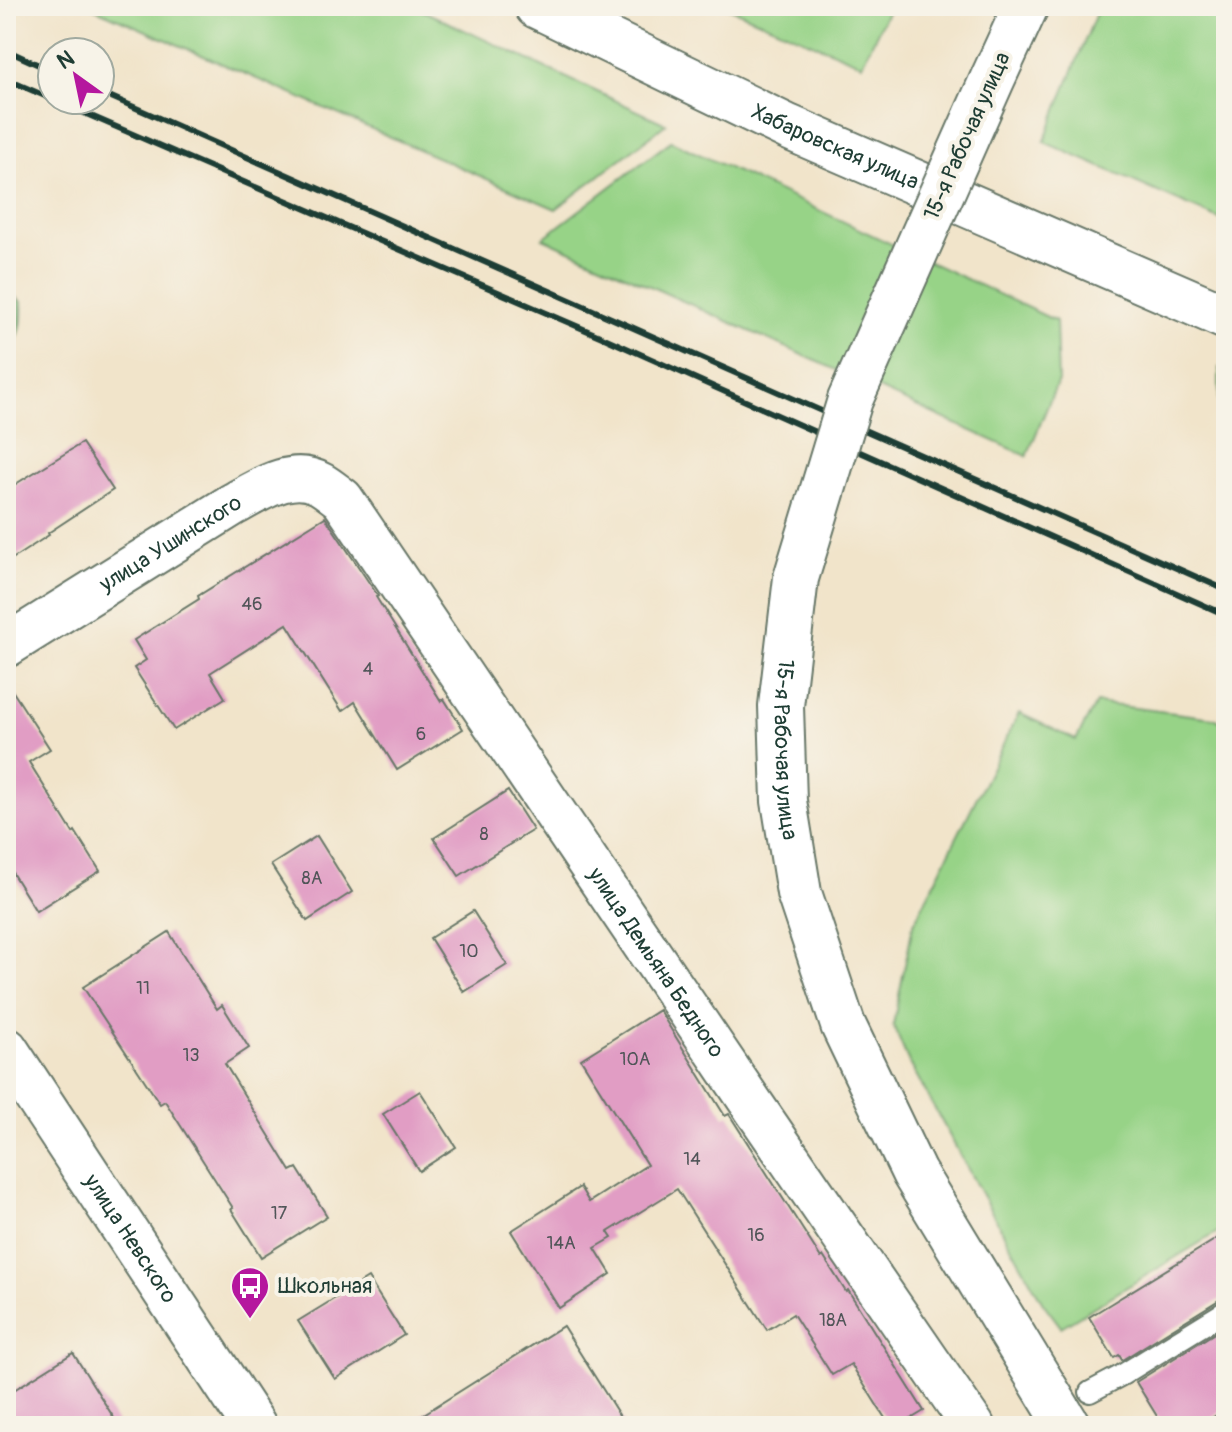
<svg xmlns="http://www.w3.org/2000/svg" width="1232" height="1432" font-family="Pangolin,sans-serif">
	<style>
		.green { fill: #97d387; stroke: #5b885e; stroke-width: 2 }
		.forest { fill: #79b574; stroke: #4c7954; stroke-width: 2 }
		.building { fill: #e19dc4 }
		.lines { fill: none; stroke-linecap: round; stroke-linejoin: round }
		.lane-casing { stroke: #687768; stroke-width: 24 }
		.street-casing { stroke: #687768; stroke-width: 46 }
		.secondary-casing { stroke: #687768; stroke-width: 48 }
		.lane { stroke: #fff; stroke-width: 20 }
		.street { stroke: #fff; stroke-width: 42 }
		.secondary { stroke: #fff; stroke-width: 44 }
		.rail { stroke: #1f3d34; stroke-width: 6 }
		.secondary-bridge-casing { stroke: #687768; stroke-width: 48; stroke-linecap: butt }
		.secondary-bridge { stroke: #fff; stroke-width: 44 }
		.labels { text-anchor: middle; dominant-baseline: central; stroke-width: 8; stroke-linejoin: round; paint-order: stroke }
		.number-label { font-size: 18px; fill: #505558 }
		.street-label { font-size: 22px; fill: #1f3d34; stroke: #f7f3e8 }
		.poi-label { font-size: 22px; fill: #1f3d34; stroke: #f7f3e8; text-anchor: start }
	</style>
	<rect width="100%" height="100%" fill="#f7f3e8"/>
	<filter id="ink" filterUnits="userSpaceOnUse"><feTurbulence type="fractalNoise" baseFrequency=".0125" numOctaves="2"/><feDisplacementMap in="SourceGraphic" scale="16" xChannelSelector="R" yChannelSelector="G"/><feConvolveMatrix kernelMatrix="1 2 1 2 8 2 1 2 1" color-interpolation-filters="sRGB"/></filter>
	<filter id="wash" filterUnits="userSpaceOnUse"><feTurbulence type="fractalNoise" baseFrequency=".006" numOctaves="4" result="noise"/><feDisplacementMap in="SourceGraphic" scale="32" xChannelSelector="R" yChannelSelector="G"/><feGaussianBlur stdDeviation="1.8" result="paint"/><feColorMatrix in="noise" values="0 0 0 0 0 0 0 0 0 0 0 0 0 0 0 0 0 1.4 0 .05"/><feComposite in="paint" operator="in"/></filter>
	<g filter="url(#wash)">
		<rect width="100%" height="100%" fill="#f1e4ca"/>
		<g class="green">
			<polygon points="89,6 413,6 666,124 556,209"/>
			<polygon points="724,6 890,6 862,64"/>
			<polygon points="1099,6 1226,6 1226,222 1044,142"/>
			<polygon points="671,141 1056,321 1058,381 1027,456 543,238"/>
			<polygon points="1219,368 1226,371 1226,468 1220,465"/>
			<polygon points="1096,703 1214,718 1226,724 1226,1227 1061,1327 1043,1303 982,1195 907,1058 893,1025 913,925 1019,713 1076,740"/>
		</g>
		<path class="forest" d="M6,290L22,302C23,322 22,337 6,351Z"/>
		<g id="blocks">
			<g class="building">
				<polygon points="82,443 113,490 48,533 49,535 6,563 6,490"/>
				<polygon points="325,517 378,596 376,597 441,701 444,699 463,729 397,770 355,702 342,711 287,624 210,673 225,698 174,730 134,668 146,660 134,640 199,599 198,596"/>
				<polygon points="6,681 50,749 29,762 73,833 75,831 100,871 36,911 6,863"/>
				<polygon points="508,791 533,830 459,876 434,838"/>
				<polygon points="317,836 352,892 307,921 271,865"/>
				<polygon points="473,911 507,965 464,992 430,938"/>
				<polygon points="169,932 217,1009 222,1005 249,1048 225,1064 291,1171 297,1168 327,1216 261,1257 231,1209 233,1208 165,1101 160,1104 83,987"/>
				<polygon points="659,1010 725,1116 729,1114 821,1258 823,1256 846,1292 848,1290 924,1411 899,1426 890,1426 851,1364 832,1375 793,1314 767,1330 677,1189 608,1232 612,1238 595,1248 611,1274 559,1308 511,1231 580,1187 589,1202 647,1165 581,1059"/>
				<polygon points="420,1091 456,1147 419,1171 383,1114"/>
				<polygon points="1226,1233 1226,1298 1219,1300 1122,1360 1119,1355 1114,1358 1089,1317"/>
				<polygon points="368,1278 404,1335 335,1379 298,1321"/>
				<polygon points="563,1326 626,1426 405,1426"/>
				<polygon points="1226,1326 1226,1409 1199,1426 1163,1426 1136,1382"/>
				<polygon points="73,1353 119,1426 6,1426 6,1395"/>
			</g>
		</g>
	</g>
	<g filter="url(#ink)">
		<use href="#blocks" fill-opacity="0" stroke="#687768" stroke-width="2"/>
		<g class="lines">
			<defs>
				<polyline id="lane" points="1090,1392 1122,1375 1226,1311"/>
				<g id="street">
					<path id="s1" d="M6,646L232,505C258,491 291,467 321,484C328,488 335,494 342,499L754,1107L973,1426"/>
				</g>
				<g id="secondary">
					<path id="s2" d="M537,6L788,127L1226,317"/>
					<path id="s3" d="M6,1050L254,1426"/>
				</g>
			</defs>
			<use href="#lane" class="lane-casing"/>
			<use href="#street" class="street-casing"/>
			<use href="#secondary" class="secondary-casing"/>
			<use href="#lane" class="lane"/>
			<use href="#street" class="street"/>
			<use href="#secondary" class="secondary"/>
			<g class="rail">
				<polyline points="6,50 52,71"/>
				<polyline points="6,79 52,99"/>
				<polyline points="100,92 1226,590"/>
				<polyline points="54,100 602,337 1226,615"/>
			</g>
			<defs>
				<g id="secondary-bridge">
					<path id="s4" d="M1026,6L992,80L850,400L796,578L781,706L784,801L799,893L843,1025L914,1173L1068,1426"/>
				</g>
			</defs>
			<use href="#secondary-bridge" class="secondary-bridge-casing"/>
			<use href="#secondary-bridge" class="secondary-bridge"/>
		</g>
	</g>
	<defs>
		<symbol id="bus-pin" viewBox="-11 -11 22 30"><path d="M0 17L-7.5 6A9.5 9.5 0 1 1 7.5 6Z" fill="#b5179e" stroke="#f7f3e8"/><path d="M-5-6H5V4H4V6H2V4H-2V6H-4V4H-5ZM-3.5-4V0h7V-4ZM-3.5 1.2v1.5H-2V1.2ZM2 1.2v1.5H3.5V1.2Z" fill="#fff"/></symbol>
	</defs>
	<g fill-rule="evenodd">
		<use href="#bus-pin" x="228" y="1264" width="44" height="60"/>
	</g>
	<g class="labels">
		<g class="number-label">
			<text x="252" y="604">46</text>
			<text x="368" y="669">4</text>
			<text x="421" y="734">6</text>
			<text x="484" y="834">8</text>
			<text x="312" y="878">8А</text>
			<text x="469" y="951">10</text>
			<text x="143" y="988">11</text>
			<text x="191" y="1055">13</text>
			<text x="635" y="1059">10А</text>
			<text x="692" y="1159">14</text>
			<text x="279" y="1213">17</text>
			<text x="756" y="1235">16</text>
			<text x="561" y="1243">14А</text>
			<text x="833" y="1320">18А</text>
		</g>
		<g class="street-label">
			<text transform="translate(967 136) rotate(-66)">15-я Рабочая улица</text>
			<text stroke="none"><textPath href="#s2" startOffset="330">Хабаровская улица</textPath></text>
			<text stroke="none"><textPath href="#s1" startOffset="194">улица Ушинского</textPath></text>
			<text stroke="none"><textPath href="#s4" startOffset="790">15-я Рабочая улица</textPath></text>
			<text stroke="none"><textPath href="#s1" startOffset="948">улица Демьяна Бедного</textPath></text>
			<text stroke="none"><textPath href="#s3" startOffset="226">улица Невского</textPath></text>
		</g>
		<g class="poi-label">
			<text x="278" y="1286">Школьная</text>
		</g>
	</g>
	<rect width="1232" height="1432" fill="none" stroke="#f7f3e8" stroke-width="32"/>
	<g transform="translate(76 76) rotate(327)"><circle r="38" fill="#f7f3e8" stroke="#a1aaa0" stroke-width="2"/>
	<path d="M0-6L14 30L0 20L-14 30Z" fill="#b5179e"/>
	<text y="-12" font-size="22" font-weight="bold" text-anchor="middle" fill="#1f3d34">N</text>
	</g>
</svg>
